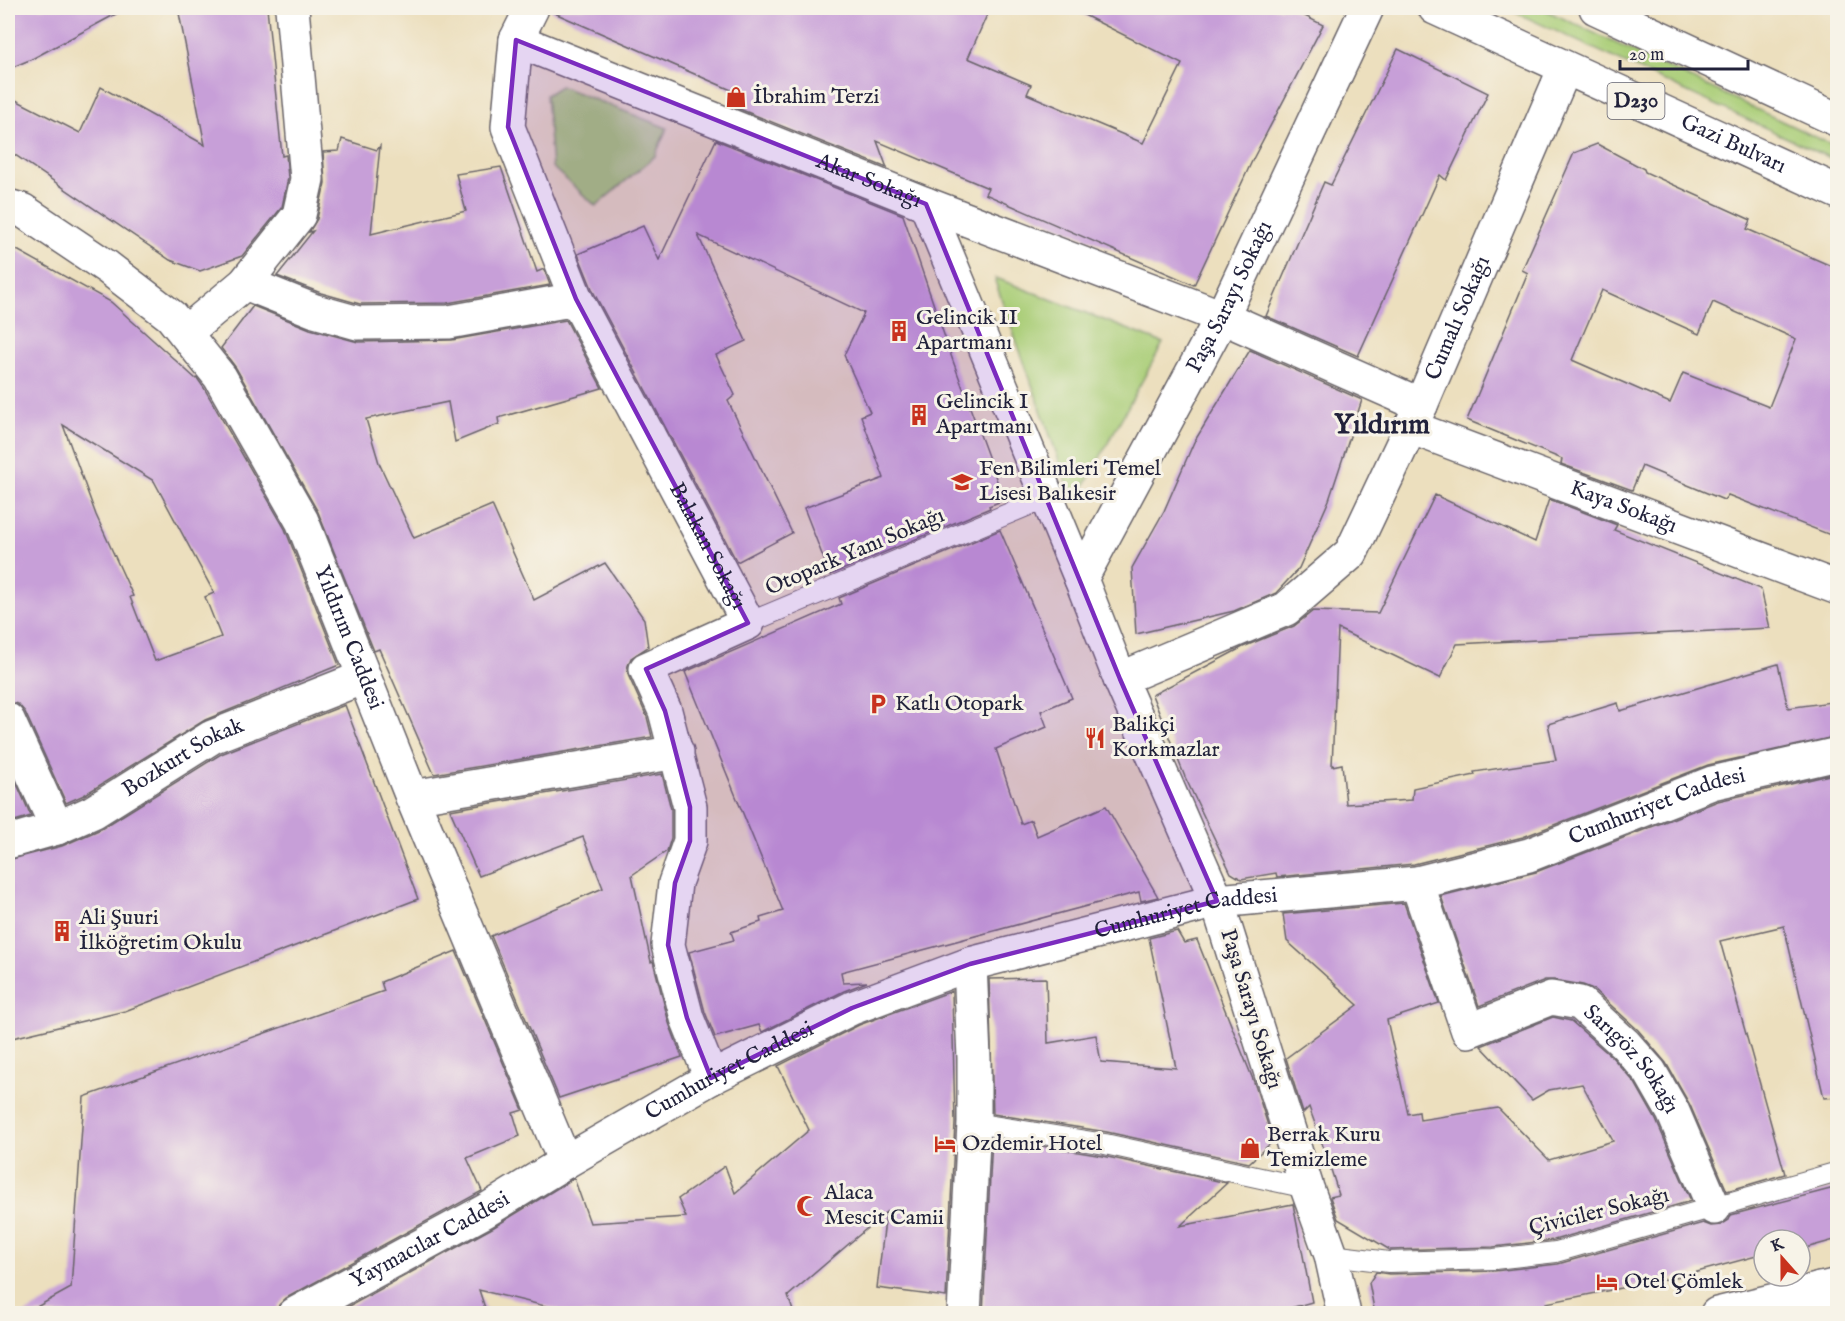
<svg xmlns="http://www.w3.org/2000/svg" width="1845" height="1321" font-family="'IM FELL English',serif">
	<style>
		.green { fill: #aace78; stroke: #66785a; stroke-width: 1.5 }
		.building { fill: #c79fd8; fill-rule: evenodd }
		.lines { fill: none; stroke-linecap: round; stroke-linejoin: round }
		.lane-casing { stroke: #696469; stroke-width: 22 }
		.street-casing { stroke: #696469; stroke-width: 36 }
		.secondary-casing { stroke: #696469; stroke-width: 36 }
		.highway-casing { stroke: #696469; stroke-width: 36 }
		.lane { stroke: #fff; stroke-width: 20 }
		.street { stroke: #fff; stroke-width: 33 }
		.secondary { stroke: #fff; stroke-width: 33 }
		.highway { stroke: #fff; stroke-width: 33 }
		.marked { fill: #7b2cbf; fill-opacity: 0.2; stroke: #7b2cbf; stroke-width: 4.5; stroke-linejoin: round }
		.labels { text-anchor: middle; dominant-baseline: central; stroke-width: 6; stroke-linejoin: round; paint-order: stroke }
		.shield { fill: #f7f3e8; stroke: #62616f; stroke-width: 1.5 }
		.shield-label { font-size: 21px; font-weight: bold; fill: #22223b }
		.poi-label { font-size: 22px; fill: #22223b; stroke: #f7f3e8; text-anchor: start }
		.street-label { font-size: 22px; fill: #22223b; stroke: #f7f3e8 }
		.district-label { font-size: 28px; font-weight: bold; fill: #22223b; stroke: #f7f3e8 }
	</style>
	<rect width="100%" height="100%" fill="#f7f3e8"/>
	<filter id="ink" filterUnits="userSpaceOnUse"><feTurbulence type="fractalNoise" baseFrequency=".0167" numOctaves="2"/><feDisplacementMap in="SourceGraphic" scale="12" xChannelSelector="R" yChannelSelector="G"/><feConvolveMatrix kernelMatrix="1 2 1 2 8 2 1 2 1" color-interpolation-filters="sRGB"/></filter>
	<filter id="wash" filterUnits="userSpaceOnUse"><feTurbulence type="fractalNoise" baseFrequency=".008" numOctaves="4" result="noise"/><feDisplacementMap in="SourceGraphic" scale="24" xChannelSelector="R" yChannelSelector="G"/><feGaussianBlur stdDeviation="1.35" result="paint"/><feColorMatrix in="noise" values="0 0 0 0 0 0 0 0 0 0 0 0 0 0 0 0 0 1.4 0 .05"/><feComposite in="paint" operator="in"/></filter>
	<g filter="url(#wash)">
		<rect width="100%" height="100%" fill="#ecdfbe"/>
		<g class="green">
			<polygon points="1506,8 1541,8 1837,147 1837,161"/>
			<polygon points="560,86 667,128 655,156 596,206 552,167 546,95"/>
			<polygon points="996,278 1163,343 1080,494 1074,496 1071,494 995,281"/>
		</g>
		<g id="blocks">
			<g class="building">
				<polygon points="8,8 127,8 32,59 8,69"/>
				<polygon points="178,8 267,8 282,156 286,155 288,178 282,207 242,256 200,271 170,260 8,150 8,96 80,133 101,87 205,145"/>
				<polygon points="551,8 990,8 968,58 1031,85 1027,94 1143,143 1182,64 1070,8 1289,8 1323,25 1253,159 1194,285 985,194 988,188 877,141 887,168 732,106 738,93 550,11"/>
				<polygon points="1398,49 1488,93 1446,180 1440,175 1358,356 1266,316 1324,182 1331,185"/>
				<polygon points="342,139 377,150 380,146 371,234 466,211 456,174 501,167 537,272 544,269 550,285 447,303 360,304 321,293 277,276 313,231 309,232 317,219 325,183 323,152 339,151"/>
				<polygon points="716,140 903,215 953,361 1004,500 989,506 990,508 830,575 804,508 884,478 861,416 870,412 844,355 864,313 698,235 746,341 716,355 735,395 728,401 792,533 737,562 593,291 578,254 643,226 659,260"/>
				<path d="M1597,144L1644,169L1645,172L1751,220L1747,229L1838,269V538L1728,495L1724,500L1642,466L1632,490L1561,464L1562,459L1467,420L1528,273L1522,270L1574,153ZM1602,290L1699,334L1713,302L1796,339L1769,407L1683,373L1670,403L1572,360Z"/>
				<path d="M8,245L111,302L196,379L197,378L204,388L285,529L339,665L205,720L84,795L66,803L25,712L18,704L8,702ZM63,425L154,481L214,593L205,597L221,637L155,661L130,597L133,596L96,515Z"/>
				<polygon points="253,306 310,329 358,342 452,340 566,320 602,388 498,418 499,424 455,442 448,402 366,419 379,463 414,538 492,505 534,600 605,563 644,619 648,647 631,658 627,668 629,677 647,717 652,737 434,774 379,649 374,651 318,512 236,368 221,348"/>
				<polygon points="1250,350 1362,400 1329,500 1299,568 1276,593 1234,611 1136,634 1132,568 1164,511 1194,442"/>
				<polygon points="1435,495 1535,542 1549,499 1617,525 1614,530 1761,589 1770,628 1457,644 1440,678 1338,629 1332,766 1342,764 1346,804 1412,800 1413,788 1475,775 1474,772 1556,760 1548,724 1618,703 1620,711 1778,664 1788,708 1838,701 1838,736 1708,765 1523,837 1414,864 1277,877 1276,873 1241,879 1231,873 1185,777 1152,695 1243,647 1294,626 1313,611 1378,613"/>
				<polygon points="1000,530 1072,698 1041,711 1047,727 996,749 1021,824 1031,820 1037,836 1106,806 1158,897 1141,901 1139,892 841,972 843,983 867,982 844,991 762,1032 759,1025 715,1037 705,1012 689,952 734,940 731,932 761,922 760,918 783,911 685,672 841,604 839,598"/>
				<polygon points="345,705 418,899 125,1011 8,1039 8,860 62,846 101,829 221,754"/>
				<polygon points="8,764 31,816 8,823"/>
				<polygon points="1838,773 1838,1097 1824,1098 1784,926 1720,941 1785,1174 1727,1191 1690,1105 1666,1063 1638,1030 1593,989 1583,985 1554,980 1545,980 1479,1006 1441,896 1536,872 1718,801"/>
				<polygon points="662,774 671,809 671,838 667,851 632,875 651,962 653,961 669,1023 682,1057 559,1098 491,936 603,888 583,837 479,876 450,810"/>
				<polygon points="1404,903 1439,1003 1387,1020 1408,1114 1419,1112 1420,1120 1498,1108 1549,1160 1613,1141 1582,1084 1549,1090 1532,1100 1481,1046 1553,1017 1571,1021 1612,1057 1635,1083 1656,1120 1691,1201 1554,1240 1493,1247 1390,1250 1338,1219 1330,1197 1339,1195 1328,1160 1309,1107 1303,1113 1286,1058 1358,1005 1287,941 1283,914"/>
				<polygon points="1177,931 1184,943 1197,940 1254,1082 1273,1141 1249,1163 1107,1132 993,1114 989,979 1046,978 1048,1043 1096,1035 1101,1062 1176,1068 1149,938"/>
				<polygon points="456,951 523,1110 513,1113 520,1136 467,1158 482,1191 286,1298 279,1305 276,1314 24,1314 71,1288 84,1097 384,991 381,982"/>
				<polygon points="952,991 955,1123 946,1297 877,1288 886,1212 788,1296 794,1314 578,1314 479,1290 487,1314 335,1314 494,1227 574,1178 590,1223 686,1217 678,1199 725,1166 735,1193 809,1130 778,1066 859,1025"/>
				<polygon points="992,1138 1103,1156 1227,1183 1180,1226 1293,1204 1312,1302 1287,1309 1288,1314 983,1314"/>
				<polygon points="1838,1187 1838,1239 1802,1249 1800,1240 1764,1240 1764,1254 1686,1275 1546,1303 1547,1308 1517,1314 1375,1314 1369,1283 1376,1272 1389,1274 1494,1271 1558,1264 1703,1223 1711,1226 1721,1225 1729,1220 1731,1215"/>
			</g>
		</g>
	</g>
	<g filter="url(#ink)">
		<use href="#blocks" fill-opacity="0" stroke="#696469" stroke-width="1.5"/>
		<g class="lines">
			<defs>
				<g id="lane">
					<polyline points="748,623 1048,497"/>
					<polyline points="974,1123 1105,1144 1307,1188"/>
					<polyline points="1331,1255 1389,1262 1494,1259 1556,1252 1838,1172"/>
				</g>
				<g id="street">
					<path id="s1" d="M532,8L516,40L508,127L576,299L748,623L646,669L665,711L690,807V841L675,883L668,945L687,1018L711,1078"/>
					<path id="s2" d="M516,40L926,204L1222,317L1421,405"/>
					<polyline points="926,204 1081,579"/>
					<path id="s3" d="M8,206L22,210L107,267L171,316L220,377L302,521L412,797L565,1162"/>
					<polyline points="245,283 315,311 358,323 449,322 576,299"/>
					<polyline points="185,333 245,283 299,215 307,179 292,8"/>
					<path id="s4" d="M1410,427L1838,588"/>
					<path id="s5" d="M1120,679L1286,609L1351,553L1421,405L1565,68"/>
					<polyline points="8,720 57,828"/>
					<polyline points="412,797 677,752"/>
					<path id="s6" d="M8,842L57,828L93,812L212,737L364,677"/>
					<path id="s7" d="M1417,883L1468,1031L1551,998L1580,1003L1625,1044L1650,1072L1673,1112L1714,1208"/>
					<polyline points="1820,1289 1833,1314"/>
					<polyline points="964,1314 974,1123 974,1058 970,964"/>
					<path id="s8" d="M1344,1314L1331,1255L1307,1188L1217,901L1120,679L1081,579L1222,317L1367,8"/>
				</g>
				<g id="secondary">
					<path id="s9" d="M295,1314L485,1211L565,1162L711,1078L852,1008L970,964L1217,901L1417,883L1529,855L1712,783L1838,754"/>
					<polyline points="1717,1314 1838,1285"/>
				</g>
				<g id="highway">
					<path id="s10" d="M1435,8L1838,192"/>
					<polyline points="1596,8 1838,120"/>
				</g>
			</defs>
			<use href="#lane" class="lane-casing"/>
			<use href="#street" class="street-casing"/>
			<use href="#secondary" class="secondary-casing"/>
			<use href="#highway" class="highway-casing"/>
			<use href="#lane" class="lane"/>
			<use href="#street" class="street"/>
			<use href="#secondary" class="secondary"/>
			<use href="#highway" class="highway"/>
		</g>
	</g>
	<path class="marked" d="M516,40L926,204L1120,679L1217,901L970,964L852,1008L711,1078L687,1018L668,945L675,883L690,841V807L665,711L646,669L748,623L576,299L508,127Z"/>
	<defs>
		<symbol id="shop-bare" viewBox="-9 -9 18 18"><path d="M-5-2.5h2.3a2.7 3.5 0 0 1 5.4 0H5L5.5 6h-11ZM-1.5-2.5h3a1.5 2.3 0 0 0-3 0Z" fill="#c8321e" stroke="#f7f3e8" stroke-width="2.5" paint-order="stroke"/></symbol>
		<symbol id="building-bare" viewBox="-9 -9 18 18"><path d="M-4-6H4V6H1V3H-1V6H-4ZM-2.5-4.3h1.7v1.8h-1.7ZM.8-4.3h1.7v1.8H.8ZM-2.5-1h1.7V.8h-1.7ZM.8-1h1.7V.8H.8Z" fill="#c8321e" stroke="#f7f3e8" stroke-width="2.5" paint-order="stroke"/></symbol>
		<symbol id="school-bare" viewBox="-9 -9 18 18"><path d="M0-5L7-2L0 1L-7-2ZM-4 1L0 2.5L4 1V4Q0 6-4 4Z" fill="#c8321e" stroke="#f7f3e8" stroke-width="2.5" paint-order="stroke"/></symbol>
		<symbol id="parking-bare" viewBox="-9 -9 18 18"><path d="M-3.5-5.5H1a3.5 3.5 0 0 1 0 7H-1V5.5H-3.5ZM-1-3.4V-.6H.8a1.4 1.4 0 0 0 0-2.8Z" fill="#c8321e" stroke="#f7f3e8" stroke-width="2.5" paint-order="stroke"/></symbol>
		<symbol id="restaurant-bare" viewBox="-9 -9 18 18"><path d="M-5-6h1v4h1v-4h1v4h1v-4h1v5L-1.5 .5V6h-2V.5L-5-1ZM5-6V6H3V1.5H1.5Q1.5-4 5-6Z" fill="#c8321e" stroke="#f7f3e8" stroke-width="2.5" paint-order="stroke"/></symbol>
		<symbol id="hotel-bare" viewBox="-9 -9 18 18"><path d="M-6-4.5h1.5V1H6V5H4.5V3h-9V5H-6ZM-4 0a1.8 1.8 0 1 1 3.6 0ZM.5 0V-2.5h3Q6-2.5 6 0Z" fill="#c8321e" stroke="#f7f3e8" stroke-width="2.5" paint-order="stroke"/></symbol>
		<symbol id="mosque-bare" viewBox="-9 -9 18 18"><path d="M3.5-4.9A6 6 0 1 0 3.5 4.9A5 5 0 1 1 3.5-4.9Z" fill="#c8321e" stroke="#f7f3e8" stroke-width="2.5" paint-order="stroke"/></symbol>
	</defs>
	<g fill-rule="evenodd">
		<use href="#shop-bare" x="721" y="82" width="30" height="30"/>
		<use href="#building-bare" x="884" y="316" width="30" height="30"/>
		<use href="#building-bare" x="904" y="400" width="30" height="30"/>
		<use href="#school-bare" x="947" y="467" width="30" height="30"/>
		<use href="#parking-bare" x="863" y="689" width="30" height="30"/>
		<use href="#restaurant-bare" x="1080" y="723" width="30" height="30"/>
		<use href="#building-bare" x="47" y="916" width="30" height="30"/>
		<use href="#hotel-bare" x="930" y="1129" width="30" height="30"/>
		<use href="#shop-bare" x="1235" y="1133" width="30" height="30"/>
		<use href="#mosque-bare" x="792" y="1191" width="30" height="30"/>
		<use href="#hotel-bare" x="1592" y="1267" width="30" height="30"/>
	</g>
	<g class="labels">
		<rect class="shield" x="1607.5" y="83" width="57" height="36" rx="4.5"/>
		<g class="shield-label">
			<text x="1636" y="101">D230</text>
		</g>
		<g class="poi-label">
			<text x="753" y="97">İbrahim Terzi</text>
			<text x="916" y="318">Gelincik II<tspan x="916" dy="25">Apartmanı</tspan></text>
			<text x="936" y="402">Gelincik I<tspan x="936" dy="25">Apartmanı</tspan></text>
			<text x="979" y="469">Fen Bilimleri Temel<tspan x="979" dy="25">Lisesi Balıkesir</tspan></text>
			<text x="895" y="704">Katlı Otopark</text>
			<text x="1112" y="725">Balikçi<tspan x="1112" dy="25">Korkmazlar</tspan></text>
			<text x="79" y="918">Ali Şuuri<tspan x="79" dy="25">İlköğretim Okulu</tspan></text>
			<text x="1267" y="1135">Berrak Kuru<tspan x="1267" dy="25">Temizleme</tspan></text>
			<text x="962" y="1144">Ozdemir Hotel</text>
			<text x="824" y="1193">Alaca<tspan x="824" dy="25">Mescit Camii</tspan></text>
			<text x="1624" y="1282">Otel Çömlek</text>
		</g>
		<g class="street-label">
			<text stroke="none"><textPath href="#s10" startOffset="328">Gazi Bulvarı</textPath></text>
			<text stroke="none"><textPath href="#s2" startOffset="380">Akar Sokağı</textPath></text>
			<text stroke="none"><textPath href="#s8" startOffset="1101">Paşa Sarayı Sokağı</textPath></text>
			<text stroke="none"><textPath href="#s5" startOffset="524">Cumalı Sokağı</textPath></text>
			<text stroke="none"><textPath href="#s4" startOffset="228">Kaya Sokağı</textPath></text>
			<text stroke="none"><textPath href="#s1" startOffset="588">Balakan Sokağı</textPath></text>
			<text transform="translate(855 552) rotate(-23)">Otopark Yanı Sokağı</text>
			<text stroke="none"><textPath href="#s3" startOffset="567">Yıldırım Caddesi</textPath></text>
			<text stroke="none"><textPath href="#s6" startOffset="196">Bozkurt Sokak</textPath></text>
			<text stroke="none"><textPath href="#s9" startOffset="1470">Cumhuriyet Caddesi</textPath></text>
			<text stroke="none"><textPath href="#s9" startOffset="984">Cumhuriyet Caddesi</textPath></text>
			<text transform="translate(1251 1009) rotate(73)">Paşa Sarayı Sokağı</text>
			<text stroke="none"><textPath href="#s7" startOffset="352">Sarıgöz Sokağı</textPath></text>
			<text stroke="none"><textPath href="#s9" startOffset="498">Cumhuriyet Caddesi</textPath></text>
			<text transform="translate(1599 1212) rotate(-14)">Çiviciler Sokağı</text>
			<text stroke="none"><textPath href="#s9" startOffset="154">Yaymacılar Caddesi</textPath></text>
		</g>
		<g class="district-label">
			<text x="1382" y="425">Yıldırım</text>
		</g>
	</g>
	<rect width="1845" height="1321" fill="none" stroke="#f7f3e8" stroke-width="30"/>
	<g transform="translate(1782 1258) rotate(339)"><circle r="28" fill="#f7f3e8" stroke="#a29fa3" stroke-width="1.5"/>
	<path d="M0-4.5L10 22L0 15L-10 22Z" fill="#c8321e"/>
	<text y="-9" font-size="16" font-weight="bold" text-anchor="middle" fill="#22223b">K</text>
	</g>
	<path d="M1620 60v9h128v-9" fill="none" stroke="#22223b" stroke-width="3"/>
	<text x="1629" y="60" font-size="18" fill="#22223b" stroke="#f7f3e8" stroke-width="4.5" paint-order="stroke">20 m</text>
</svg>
